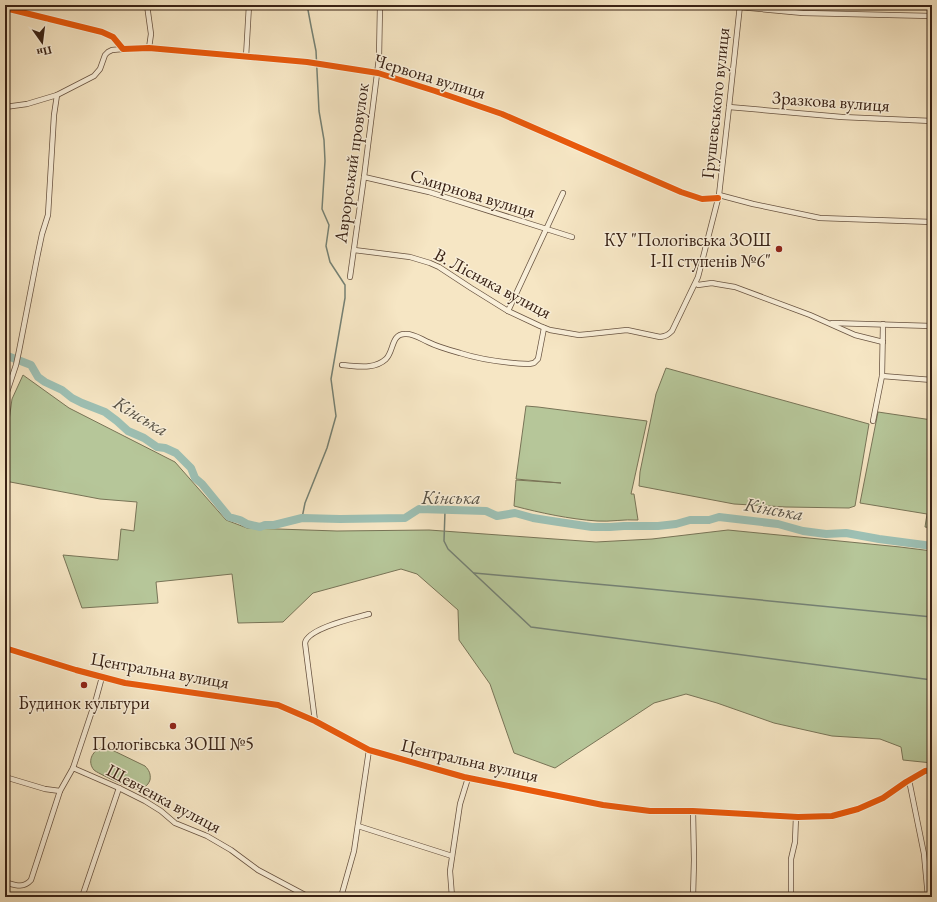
<svg xmlns="http://www.w3.org/2000/svg" width="937" height="902" font-family="'EB Garamond',serif">
	<style>
		.green { fill: #b6c699; stroke: #787457 }
		.lines { fill: none; stroke-linecap: round; stroke-linejoin: round }
		.stream { stroke: #758174; stroke-width: 1.5 }
		.river { stroke: #9dc0b4; stroke-width: 8 }
		.street-casing { stroke: #685341; stroke-width: 6 }
		.street { stroke: #f9efd9; stroke-width: 4.5 }
		.cycleway-casing { stroke: #f9efd9; stroke-width: 8 }
		.cycleway { stroke: #e8590c; stroke-width: 6 }
		.poi-dot { fill: #8f2418; stroke: #f9efd9; stroke-width: 1.5 }
		.labels { text-anchor: middle; dominant-baseline: central; stroke-width: 3; stroke-linejoin: round; paint-order: stroke }
		.street-label { font-size: 18px; fill: #392215; stroke: #f9efd9 }
		.poi-label { font-size: 18px; fill: #392215; stroke: #f9efd9 }
		.water-label { font-size: 19px; font-style: italic; fill: #575145; stroke: #f9efd9 }
	</style>
	<rect width="100%" height="100%" fill="#f6e6c4"/>
	<filter id="stains"><feTurbulence type="fractalNoise" baseFrequency=".005" numOctaves="4"/><feColorMatrix values="0 0 0 0 .2 0 0 0 0 .09 0 0 0 0 .02 0 0 0 .5 -.17"/></filter>
	<radialGradient id="worn" r=".72"><stop offset=".6" stop-color="#630" stop-opacity="0"/><stop offset="1" stop-color="#630" stop-opacity=".3"/></radialGradient>
	<g class="green">
		<polygon points="666,368 869,424 855,506 849,508 786,507 734,504 639,486 640,472 656,394"/>
		<polygon points="23,375 69,408 175,462 226,520 247,528 337,531 429,530 596,542 652,539 728,530 900,547 932,551 932,763 903,760 901,747 880,739 832,736 774,723 717,703 686,694 654,703 555,768 514,753 490,684 459,640 458,610 417,574 401,569 313,593 283,622 238,623 232,574 156,582 158,603 82,608 63,555 118,560 121,529 134,531 137,502 100,499 5,481 5,450 12,399"/>
		<path d="M526,406L538,407L647,421L631,494H634L638,520C624,519 610,522 597,521C569,519 541,513 514,506L516,480L561,483L516,479Z"/>
		<polygon points="878,412 932,420 932,528 925,527 927,514 860,503"/>
		<path d="M101,748L110,749L145,766C149,770 151,774 150,780C148,786 142,790 136,789C131,789 97,773 94,770C87,762 92,751 101,748Z"/>
	</g>
	<g class="lines">
		<g class="stream">
			<polyline points="445,511 444,541 448,549 531,627 932,680"/>
			<polyline points="302,518 305,503 327,448 336,416 331,379 345,298 345,285 330,262 326,246 329,225 322,209 325,161 324,140 319,111 316,51 311,26 308,10 309,5"/>
			<polyline points="474,573 629,587 932,617"/>
		</g>
		<polyline class="river" points="5,355 31,365 38,377 45,382 62,390 72,398 82,403 105,412 117,421 128,431 144,438 157,447 165,448 176,453 191,468 195,478 202,484 229,517 240,520 247,524 260,527 265,525 274,525 302,518 340,519 405,518 419,509 486,511 497,516 515,513 533,518 552,521 592,527 610,527 624,526 658,526 676,524 690,520 709,520 719,517 778,524 803,531 826,534 846,533 879,539 932,546"/>
		<defs>
			<g id="street">
				<polyline points="147,5 151,34 149,48"/>
				<polyline points="739,7 803,13 932,16"/>
				<polyline points="5,8 102,32 113,37 123,49 149,48 307,62 378,73 435,91 502,114 681,192 702,199 718,198"/>
				<polyline points="246,57 249,5"/>
				<polyline points="5,107 27,104 57,95 94,76 100,69 105,55 108,52 112,50 123,49"/>
				<polyline points="729,107 842,117 932,121"/>
				<polyline points="364,177 429,192 572,237"/>
				<polyline points="719,195 753,204 820,218 932,222"/>
				<path d="M354,250L410,257L430,263L439,267L471,288L508,311L540,326L550,330L579,335L590,334L627,330L660,337C666,336 668,335 672,331L698,277L719,195L729,107L740,5"/>
				<polyline points="350,277 364,177 379,58 380,5"/>
				<polyline points="696,283 698,285 712,283 717,284 735,287 810,315 855,335 883,342"/>
				<polyline points="508,311 563,193"/>
				<polyline points="832,323 932,326"/>
				<path d="M342,365C357,366 374,370 386,359C394,351 391,334 405,334C413,333 421,339 428,342C438,347 449,350 460,353C482,360 507,363 529,364L534,363L538,359L544,328"/>
				<polyline points="882,376 932,380"/>
				<polyline points="5,398 16,365 19,351 37,258 42,234 48,215 54,115 57,95"/>
				<polyline points="873,421 882,376 883,324"/>
				<polyline points="5,648 76,670 125,683 278,705 315,721 369,750 464,777 603,805 650,811 693,811 798,817 832,816 858,809 883,798 906,782 925,771 932,770"/>
				<path d="M315,721L305,643C308,628 355,618 369,614"/>
				<polyline points="73,768 96,699 102,677"/>
				<polyline points="5,777 45,789 60,791 73,768 119,788 145,801 161,811 175,823 207,836 231,850 258,870 305,895 312,897"/>
				<polyline points="909,780 924,854 928,897"/>
				<polyline points="693,811 694,860 693,897"/>
				<polyline points="358,826 452,856"/>
				<path d="M5,882C15,885 23,889 31,880L60,791"/>
				<polyline points="82,897 119,788"/>
				<polyline points="341,897 354,851 369,750"/>
				<polyline points="452,897 450,871 460,804 468,778"/>
				<polyline points="791,897 791,859 795,842 796,816"/>
			</g>
		</defs>
		<use href="#street" class="street-casing"/>
		<use href="#street" class="street"/>
		<defs>
			<g id="cycleway">
				<polyline points="5,8 102,32 113,37 123,49 149,48 307,62 378,73 435,91 502,114 681,192 702,199 718,198"/>
				<polyline points="5,648 76,670 125,683 278,705 315,721 369,750 464,777 603,805 650,811 693,811 798,817 832,816 858,809 883,798 906,782 925,771 932,770"/>
			</g>
		</defs>
		<use href="#cycleway" class="cycleway-casing"/>
		<use href="#cycleway" class="cycleway"/>
	</g>
	<g class="poi-dot">
		<circle cx="779" cy="249" r="4"/>
		<circle cx="84" cy="685" r="4"/>
		<circle cx="173" cy="726" r="4"/>
	</g>
	<g class="labels">
		<g class="street-label">
			<text transform="translate(430 76) rotate(17)">Червона вулиця</text>
			<text transform="translate(831 101) rotate(4)">Зразкова вулиця</text>
			<text transform="translate(715 103) rotate(-84)">Грушевського вулиця</text>
			<text transform="translate(351 163) rotate(-82)">Аврорський провулок</text>
			<text transform="translate(473 193) rotate(17)">Смирнова вулиця</text>
			<text transform="translate(493 283) rotate(28)">В. Лісняка вулиця</text>
			<text transform="translate(160 670) rotate(10)">Центральна вулиця</text>
			<text transform="translate(470 760) rotate(13)">Центральна вулиця</text>
			<text transform="translate(164 798) rotate(28)">Шевченка вулиця</text>
		</g>
		<g class="poi-label">
			<text x="771" y="239" text-anchor="end">КУ "Пологівська ЗОШ<tspan x="771" dy="21">І-ІІ ступенів №6"</tspan></text>
			<text x="84" y="702">Будинок культури</text>
			<text x="173" y="743">Пологівська ЗОШ №5</text>
		</g>
		<g class="water-label">
			<text transform="translate(141 416) rotate(31)">Кінська</text>
			<text x="451" y="497">Кінська</text>
			<text transform="translate(774 509) rotate(10)">Кінська</text>
		</g>
	</g>
	<rect width="937" height="902" fill="none" stroke="#f6e6c4" stroke-width="20"/>
	<rect x="6" y="6" width="925" height="890" fill="none" stroke="#392215" stroke-width="2"/>
	<rect x="10" y="10" width="917" height="882" fill="none" stroke="#392215"/>
	<g transform="translate(42 42) rotate(166)" stroke="#f9efd9" stroke-width="3" paint-order="stroke">
	<path d="M0-3L7 15L0 10L-7 15Z" fill="#392215"/>
	<text y="-6" font-size="11" font-weight="bold" text-anchor="middle" fill="#392215">Пн</text>
	</g>
	<rect width="100%" height="100%" filter="url(#stains)"/>
	<rect width="100%" height="100%" fill="url(#worn)"/>
</svg>
